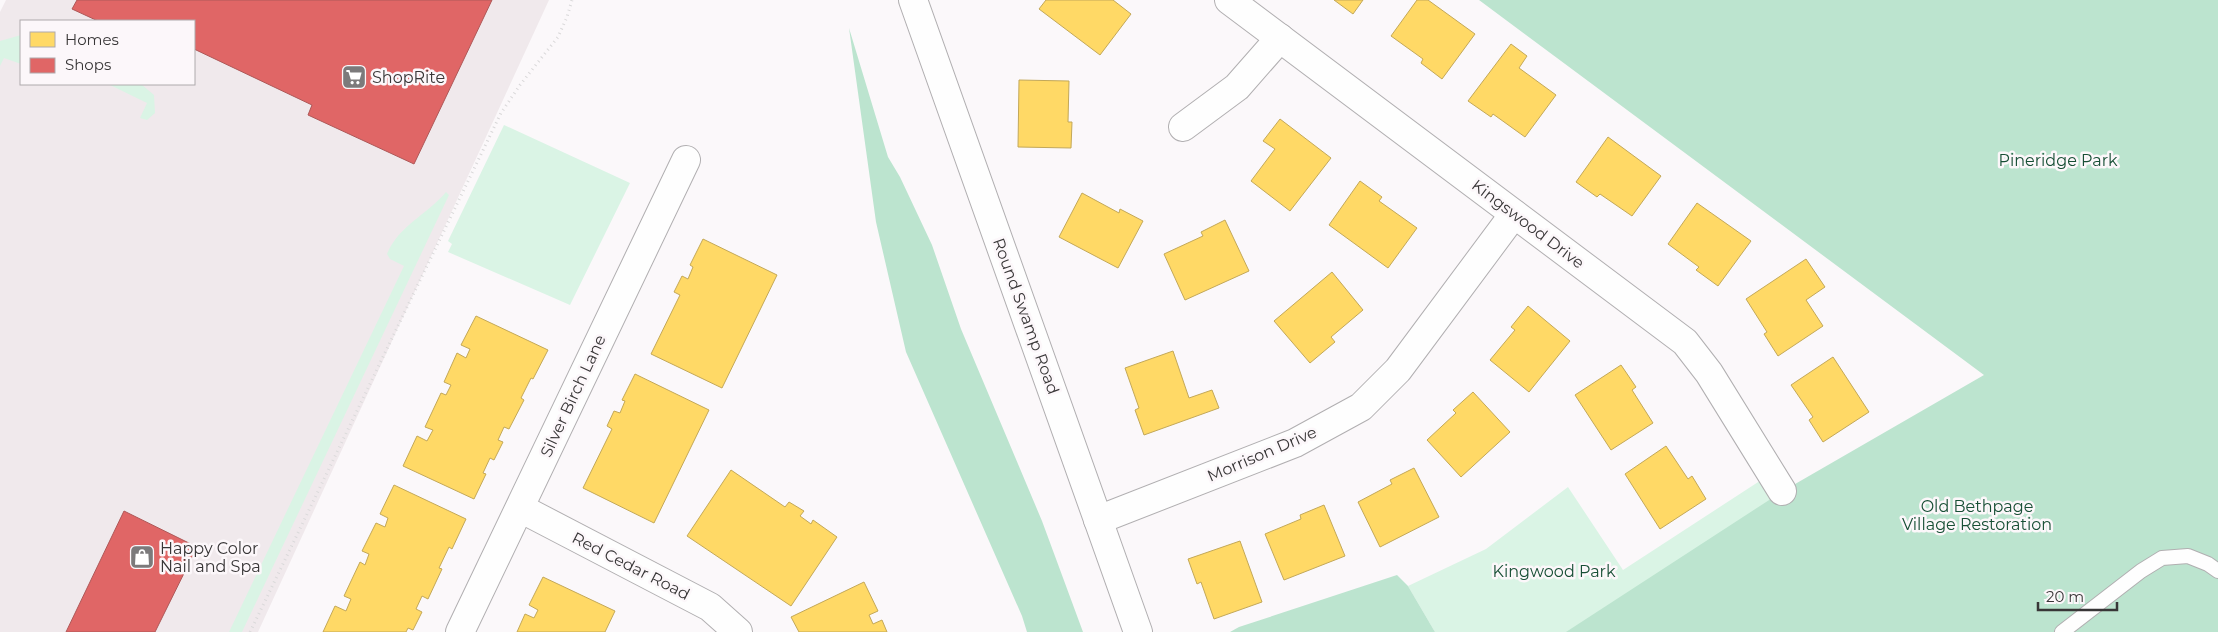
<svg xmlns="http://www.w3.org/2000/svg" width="2218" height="632" font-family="Montserrat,sans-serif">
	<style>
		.built { fill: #f0e9ec; fill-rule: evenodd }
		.green { fill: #daf4e5 }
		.forest { fill: #bce4cf }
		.homes { fill: #ffd966; stroke: #c3a858 }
		.shops { fill: #e06666; stroke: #ae5858 }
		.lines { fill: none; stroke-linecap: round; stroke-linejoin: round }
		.service-casing { stroke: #b1afb1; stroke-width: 16 }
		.minor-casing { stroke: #b1afb1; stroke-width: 30 }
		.secondary-casing { stroke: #b1afb1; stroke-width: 30 }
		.path { stroke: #d9d8d9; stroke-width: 3; stroke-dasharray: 1 4; stroke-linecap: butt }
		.service { stroke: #fefefe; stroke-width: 14 }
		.minor { stroke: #fefefe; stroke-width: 28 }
		.secondary { stroke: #fefefe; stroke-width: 28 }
		.labels { text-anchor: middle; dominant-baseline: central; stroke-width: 5; stroke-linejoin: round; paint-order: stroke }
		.poi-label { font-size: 16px; fill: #383637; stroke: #fcf7fa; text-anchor: start }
		.park-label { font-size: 16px; fill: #174f35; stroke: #fcf7fa }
		.street-label { font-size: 16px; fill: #383637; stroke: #fcf7fa }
	</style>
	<rect width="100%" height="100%" fill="#fbf8fa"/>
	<path class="built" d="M6,0H549L258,632H0V12ZM21,21H194V84H21Z"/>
	<g class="green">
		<polygon points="21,35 21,64 4,58 0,66 0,41"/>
		<polygon points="108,84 141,84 154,95 155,113 147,120 140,118 147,103"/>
		<polygon points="504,125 630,183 570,305 448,252 452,244 448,241"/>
		<path d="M446,192L449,195L242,632H229L404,266L390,259L387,254C399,225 427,215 446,192Z"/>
		<polygon points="1772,473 1782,491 2218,632 1435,632 1408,586 1486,549 1568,487 1623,570"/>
	</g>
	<g class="forest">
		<polygon points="1479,0 2218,0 2218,632 1566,632 1783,491 1984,375"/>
		<polygon points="849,28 888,157 900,177 932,245 961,329 1042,521 1083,632 1027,632 1022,616 906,352 876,222"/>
		<polygon points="1397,575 1408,586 1435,632 1230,632 1239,627"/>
	</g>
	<g class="homes">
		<polygon points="1046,0 1113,0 1131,14 1100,55 1039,9"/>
		<polygon points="1334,0 1363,0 1353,14"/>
		<polygon points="1417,0 1428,0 1475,34 1442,79 1421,63 1423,59 1391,36"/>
		<polygon points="1511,44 1527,56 1519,68 1556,95 1525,137 1493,114 1491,117 1468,101"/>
		<polygon points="1019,80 1069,81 1068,122 1072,122 1071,148 1018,147"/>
		<polygon points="1280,119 1331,158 1290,211 1251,181 1275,149 1263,141"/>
		<polygon points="1608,137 1661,176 1632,216 1600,194 1597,197 1576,182"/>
		<polygon points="1360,181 1382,197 1379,201 1417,228 1388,268 1329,225"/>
		<polygon points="1082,193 1119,213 1120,209 1143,221 1118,268 1059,237"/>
		<polygon points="1697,203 1751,241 1718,286 1696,270 1699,267 1668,244"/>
		<polygon points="1225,220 1249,271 1185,300 1164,254 1203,236 1201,232"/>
		<polygon points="703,239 777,275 722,388 651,354 680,295 674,292 682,276 688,279 693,267 690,265"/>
		<polygon points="1806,259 1825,287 1806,300 1823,326 1778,356 1764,334 1767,332 1746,299"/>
		<polygon points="1332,272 1363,310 1331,337 1335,342 1310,363 1274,321"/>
		<polygon points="1528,306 1570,341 1529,392 1490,360 1515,330 1511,327"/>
		<polygon points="476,316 548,350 533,379 531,378 521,398 524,400 509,429 504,427 498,440 503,442 494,460 490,458 483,473 486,474 474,499 403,466 417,436 427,441 433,430 425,427 441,393 446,395 451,385 444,382 457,353 466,358 470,349 461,345"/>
		<polygon points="1173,351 1189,398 1212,390 1219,408 1144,435 1135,410 1139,408 1125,368"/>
		<polygon points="1833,357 1869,412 1823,442 1809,420 1813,417 1791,385"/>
		<polygon points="1621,365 1636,387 1632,390 1653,423 1611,450 1575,395"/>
		<polygon points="635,374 709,410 654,523 583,488 612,429 607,426 614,411 620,413 625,401 622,400"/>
		<polygon points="1473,392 1510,432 1461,477 1427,440 1456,413 1453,410"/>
		<polygon points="1666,446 1688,479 1692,476 1706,499 1660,529 1625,474"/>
		<polygon points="1414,468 1439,517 1380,547 1358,502 1392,484 1390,480"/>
		<polygon points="731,470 785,507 789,502 804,511 800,516 811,524 813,520 837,537 791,606 687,536"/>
		<polygon points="394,485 466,519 452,549 449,547 439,568 442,569 428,599 422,596 416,609 422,612 413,630 408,628 406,632 323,632 335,606 346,611 351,599 344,596 360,562 365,565 369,554 362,551 376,523 385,527 388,518 380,514"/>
		<polygon points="1324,505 1345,556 1284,580 1265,534 1301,519 1300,515"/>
		<polygon points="1240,541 1262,602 1214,619 1201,582 1197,584 1188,559"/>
		<polygon points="543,577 615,611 605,632 517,632 525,614 534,618 538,610 529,605"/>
		<polygon points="864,582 878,611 869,615 873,624 882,620 887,632 799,632 791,617"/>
	</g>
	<g class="shops">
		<polygon points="77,0 492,0 414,164 308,115 312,105 194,49 194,21 98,21 72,9"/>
		<polygon points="124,511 197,547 155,632 66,632"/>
	</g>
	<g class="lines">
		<defs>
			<polyline id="service" points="2062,632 2141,571 2162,558 2188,556 2208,564 2218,571"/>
			<g id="minor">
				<polyline points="1229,0 1685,342 1709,373 1782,491"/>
				<polyline points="1183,127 1237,87 1280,38"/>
				<polyline points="520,508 710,607 738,632"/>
				<polyline points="1098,520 1295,443 1361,407 1398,370 1514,214"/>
				<polyline points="460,632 686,160"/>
			</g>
			<polyline id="secondary" points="913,0 1138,632"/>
		</defs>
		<use href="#service" class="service-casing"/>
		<use href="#minor" class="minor-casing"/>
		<use href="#secondary" class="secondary-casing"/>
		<polyline class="path" points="250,632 501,113 520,85 558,37 567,17 572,0"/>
		<use href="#service" class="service"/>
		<use href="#minor" class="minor"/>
		<use href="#secondary" class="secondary"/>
	</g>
	<defs>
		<symbol id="supermarket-square" viewBox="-11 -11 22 22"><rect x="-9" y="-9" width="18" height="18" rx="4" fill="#7c7a7b" stroke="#fcf7fa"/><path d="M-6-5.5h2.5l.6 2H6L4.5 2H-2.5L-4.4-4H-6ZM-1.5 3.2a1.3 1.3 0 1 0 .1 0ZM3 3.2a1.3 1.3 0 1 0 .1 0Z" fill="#fff"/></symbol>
		<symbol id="shop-square" viewBox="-11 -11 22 22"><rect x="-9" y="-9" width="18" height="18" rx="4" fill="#7c7a7b" stroke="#fcf7fa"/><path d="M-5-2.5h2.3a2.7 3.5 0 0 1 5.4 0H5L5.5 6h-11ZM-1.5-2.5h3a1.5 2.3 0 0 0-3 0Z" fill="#fff"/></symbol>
	</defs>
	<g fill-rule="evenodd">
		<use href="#supermarket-square" x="340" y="63" width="28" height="28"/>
		<use href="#shop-square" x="128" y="543" width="28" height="28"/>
	</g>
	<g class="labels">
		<g class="poi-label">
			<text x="372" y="77">ShopRite</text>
			<text x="160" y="548">Happy Color<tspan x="160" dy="18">Nail and Spa</tspan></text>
		</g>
		<g class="park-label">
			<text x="2058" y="160">Pineridge Park</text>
			<text x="1977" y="506">Old Bethpage<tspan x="1977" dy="18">Village Restoration</tspan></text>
			<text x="1554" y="571">Kingwood Park</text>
		</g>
		<g class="street-label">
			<text transform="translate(1528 224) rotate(37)">Kingswood Drive</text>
			<text transform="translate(1026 316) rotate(70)">Round Swamp Road</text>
			<text transform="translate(573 396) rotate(-65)">Silver Birch Lane</text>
			<text transform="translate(1262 454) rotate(-23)">Morrison Drive</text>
			<text transform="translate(631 566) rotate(27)">Red Cedar Road</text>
		</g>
	</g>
	<rect x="20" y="20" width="175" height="65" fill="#fcf7fa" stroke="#aeaaac"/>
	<rect x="30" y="32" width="25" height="15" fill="#ffd966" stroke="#aeaaac"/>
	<text x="65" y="45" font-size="15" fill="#383637">Homes</text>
	<rect x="30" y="58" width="25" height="15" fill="#e06666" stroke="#aeaaac"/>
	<text x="65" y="70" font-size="15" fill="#383637">Shops</text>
	<path d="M2038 602v8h79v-8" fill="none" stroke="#383637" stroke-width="2.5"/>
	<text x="2046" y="602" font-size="15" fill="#383637" stroke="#fcf7fa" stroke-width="4" paint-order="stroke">20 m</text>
</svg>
